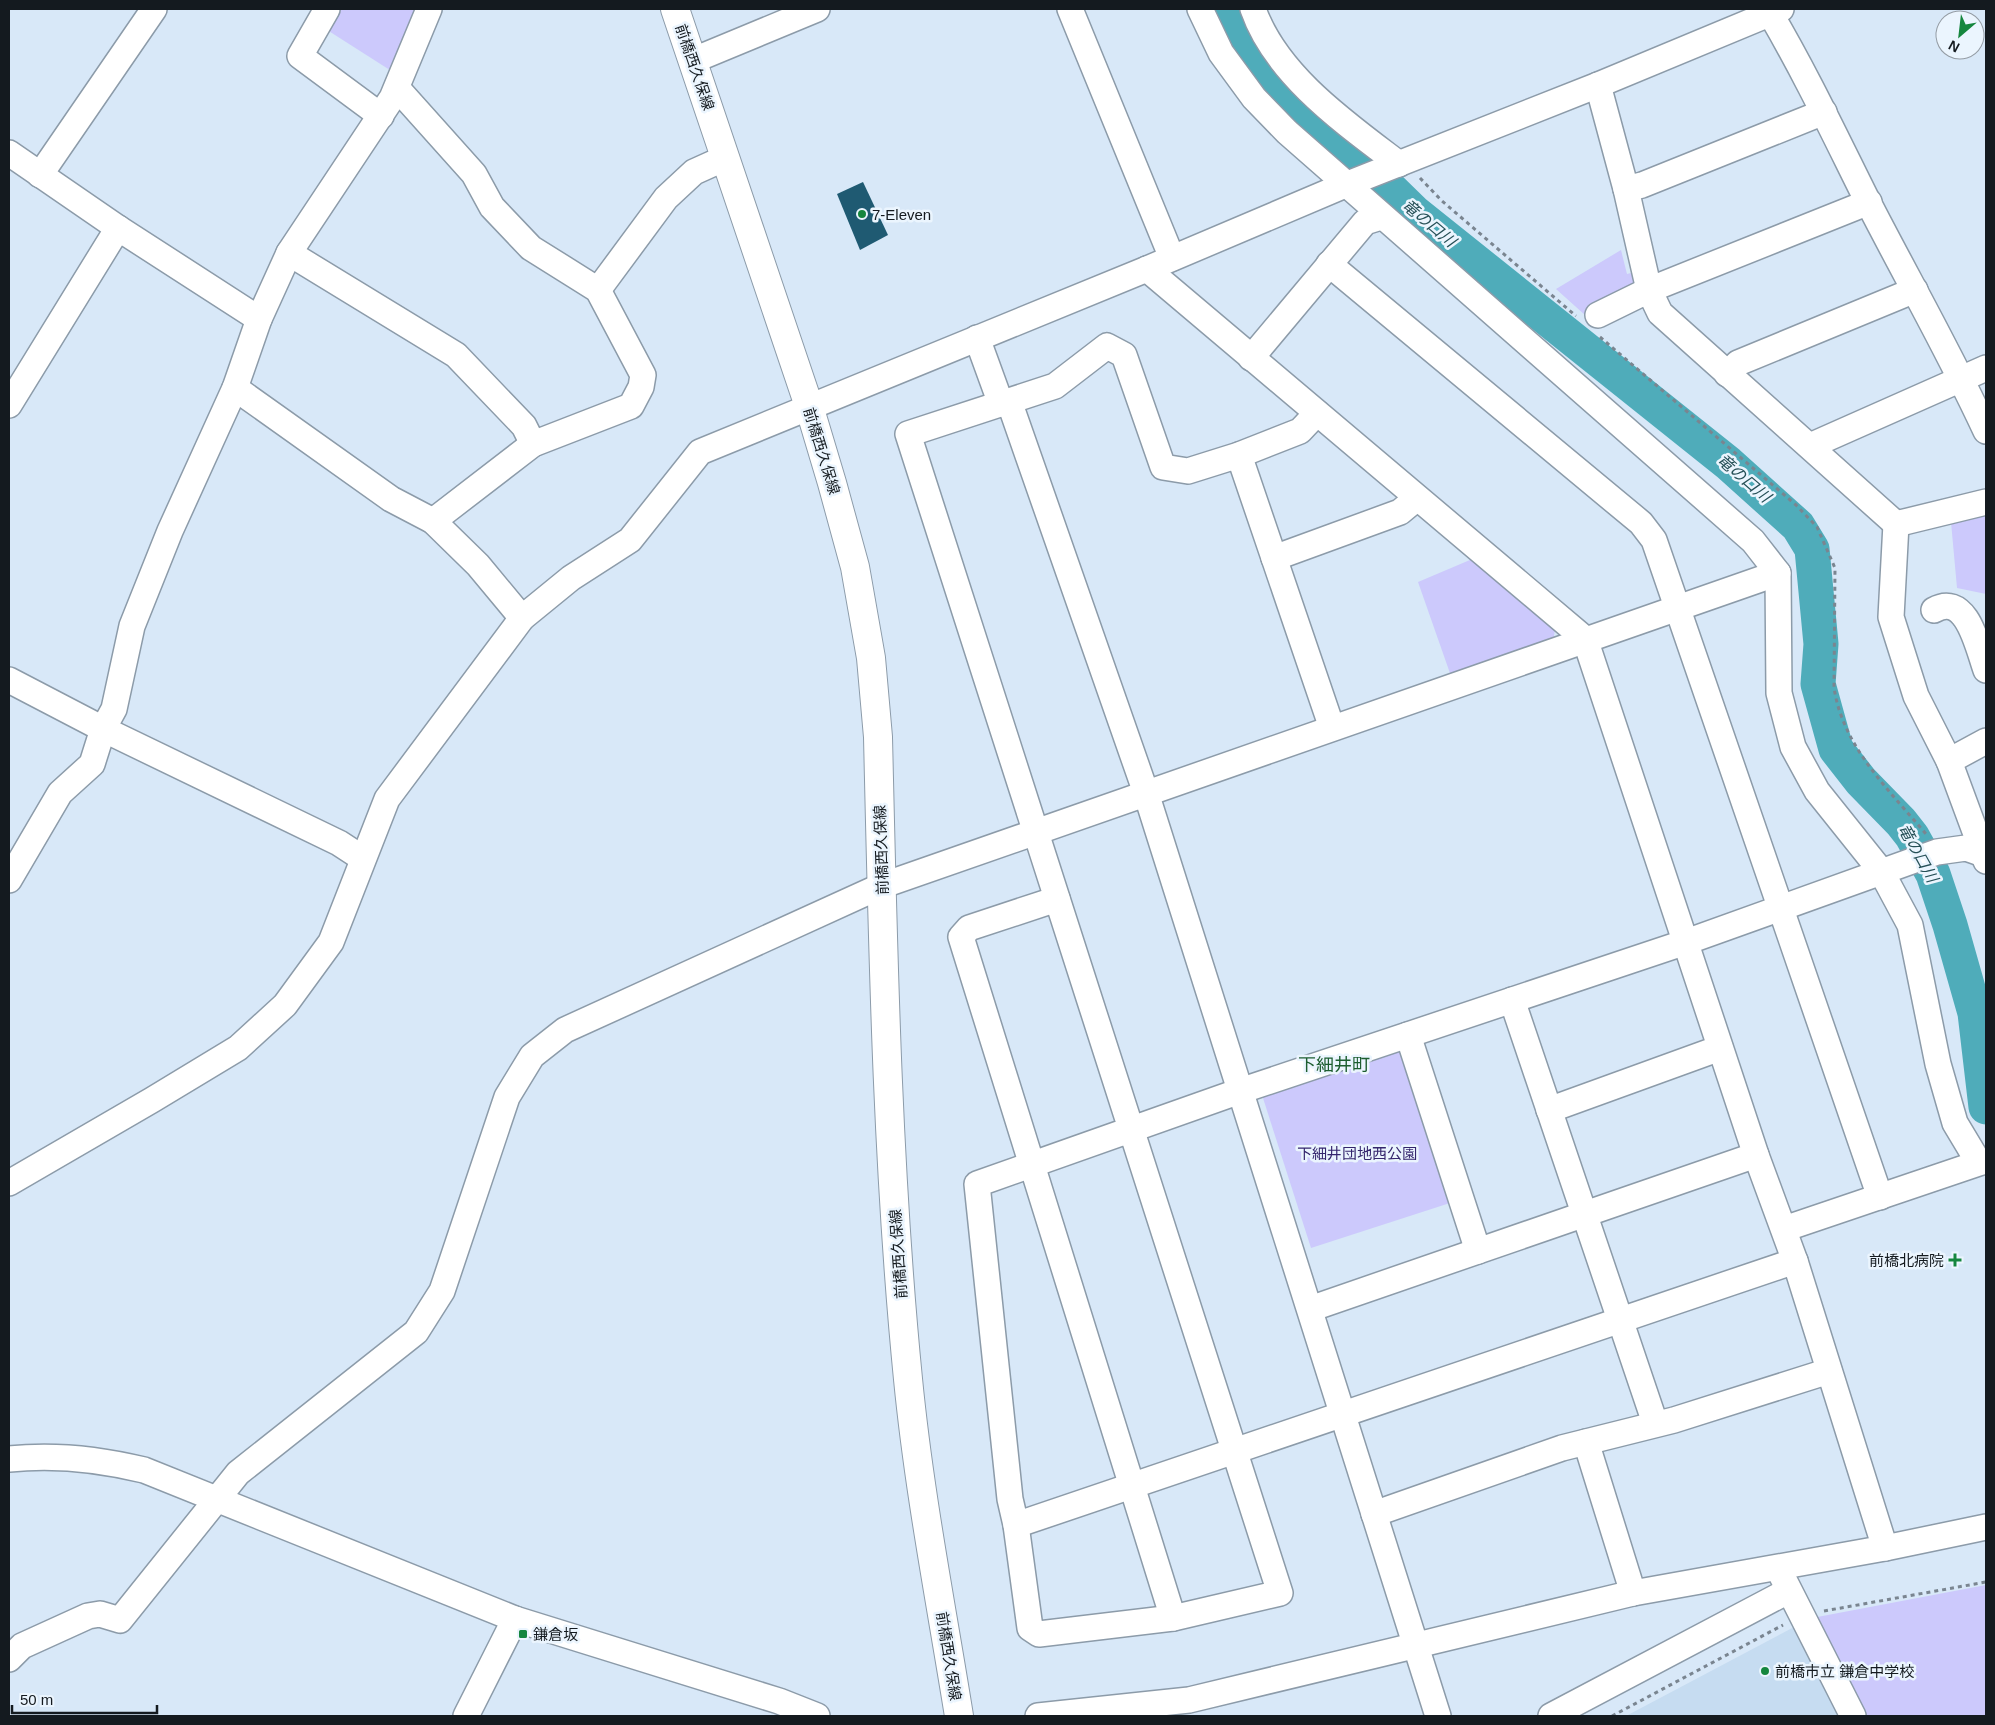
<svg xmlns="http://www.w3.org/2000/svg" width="1995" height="1725" font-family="Helvetica,'Noto Sans JP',sans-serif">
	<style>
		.built { fill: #c6dcf1 }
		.green { fill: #ccc9fc }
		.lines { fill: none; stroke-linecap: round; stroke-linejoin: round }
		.river { stroke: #4facba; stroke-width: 35 }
		.building { fill: #1f5a72 }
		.minor-casing { stroke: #8c9ba9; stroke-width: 28 }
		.major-casing { stroke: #8c9ba9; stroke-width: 30 }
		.path { stroke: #7a8590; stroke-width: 3; stroke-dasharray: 4 4; stroke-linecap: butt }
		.minor { stroke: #fff; stroke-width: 25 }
		.major { stroke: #fff; stroke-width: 28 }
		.poi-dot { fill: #15863e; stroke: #ebf5fe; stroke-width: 2 }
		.labels { text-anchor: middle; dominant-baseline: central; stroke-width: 5; stroke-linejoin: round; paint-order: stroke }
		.street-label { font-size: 15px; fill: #141a1f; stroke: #ebf5fe }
		.poi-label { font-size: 15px; fill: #141a1f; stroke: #ebf5fe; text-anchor: start }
		.park-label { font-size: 15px; fill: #34256d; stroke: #ebf5fe }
		.water-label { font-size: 16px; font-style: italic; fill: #265057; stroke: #ebf5fe }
		.quarter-label { font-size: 18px; fill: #1d5e30; stroke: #ebf5fe }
	</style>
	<rect width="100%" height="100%" fill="#d8e8f8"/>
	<polygon class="built" points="1796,1626 1841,1716 1626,1716"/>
	<g class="green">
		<polygon points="335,9 420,9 393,72 324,28"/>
		<polygon points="1621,250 1627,274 1635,272 1638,283 1632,291 1585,315 1556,289"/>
		<polygon points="1986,513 1986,594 1957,588 1951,522"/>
		<polygon points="1477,557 1556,623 1553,642 1452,679 1418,582"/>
		<polygon points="1393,1050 1402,1054 1450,1203 1311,1248 1263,1098 1266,1091"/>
		<polygon points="1986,1585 1986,1716 1861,1716 1812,1618"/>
	</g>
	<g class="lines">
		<polyline class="river" points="1233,9 1243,40 1289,100 1373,172 1415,213 1728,463 1798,526 1812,549 1821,644 1818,684 1836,749 1861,781 1901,822 1912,836 1933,874 1950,925 1975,1013 1986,1107"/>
	</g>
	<polygon class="building" points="863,182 888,235 860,250 837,194"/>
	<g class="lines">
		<defs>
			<g id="minor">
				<polyline points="327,9 300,56 381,116"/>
				<polyline points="1070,9 1172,258"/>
				<polyline points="1200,9 1221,53 1254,98 1287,132 1753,541 1778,573 1779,693 1793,747 1817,791 1881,871 1910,925 1938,1064 1955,1123 1979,1163 1784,1229"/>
				<path d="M1253,9C1276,75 1345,123 1399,164"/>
				<path d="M1762,9L1770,13C1806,74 1836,138 1868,202C1907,278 1950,353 1986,431"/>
				<polyline points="694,60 817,9"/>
				<polyline points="1598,85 1626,189 1649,290 1660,313 1896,524"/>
				<polyline points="397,88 474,174 492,207 531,248 598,290 643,375 641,387 631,406 533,444 433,521"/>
				<polyline points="9,153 118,228 259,319"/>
				<polyline points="40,175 154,9"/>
				<polyline points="1626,189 1642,185 1824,112"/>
				<polyline points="289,253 456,355 524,426 533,444"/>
				<polyline points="1329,264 1641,523 1654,540 1880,1197"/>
				<polyline points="1147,269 1585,639 1756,1155 1795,1261 1885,1548"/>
				<polyline points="598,290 666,198 694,172 725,158"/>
				<polyline points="1598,315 1649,290 1869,202"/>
				<polyline points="977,338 1001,404"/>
				<polyline points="1251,358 1365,222 1381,217"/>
				<polyline points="1727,374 1738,363 1915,290"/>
				<polyline points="235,388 391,499 433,521 478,565 522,618"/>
				<polyline points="1009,401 1146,793 1438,1716"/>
				<polyline points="9,405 118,228"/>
				<path d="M1317,413L1300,431L1239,455L1188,471L1163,467L1124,355L1107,346L1055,386L908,434C1032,820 1156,1207 1280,1593L1173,1618L1039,1634L1030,1628L1016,1525L1010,1499L977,1184L1240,1091L1686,942L1937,852L1966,848L1986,855"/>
				<polyline points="1810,446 1986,368"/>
				<polyline points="1239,455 1332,728"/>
				<polyline points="1896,524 1891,617 1916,696 1949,761 1986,861"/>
				<polyline points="1896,524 1986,502"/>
				<polyline points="1274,558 1400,512 1417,498"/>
				<path d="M1934,610C1967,591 1978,648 1986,670"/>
				<polyline points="9,680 103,729 339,843 362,858"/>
				<polyline points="1949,761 1986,741"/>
				<polyline points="9,880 60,793 92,764 103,729 114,709 132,626 170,531 235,388 259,319 289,253 392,98 429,9"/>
				<polyline points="1057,899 969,928 961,937 1173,1618"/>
				<polyline points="1512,1000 1655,1423"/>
				<polyline points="1408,1035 1478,1251"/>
				<polyline points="1549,1110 1720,1048"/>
				<polyline points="9,1183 152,1100 238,1048 285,1005 331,942 387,799 522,618 571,578 630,540 700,452 1147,269 1345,185 1598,85 1781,9"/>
				<polyline points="1310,1309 1756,1155"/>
				<polyline points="1586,1442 1633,1593"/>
				<path d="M9,1459C55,1454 99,1459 144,1470L515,1619L779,1701L817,1716"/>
				<polyline points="1374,1514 1562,1448 1674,1420 1829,1371"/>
				<polyline points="1016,1525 1795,1261"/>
				<polyline points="1782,1576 1853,1716"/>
				<polyline points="9,1659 22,1646 88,1616 100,1614 120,1620 238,1473 416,1332 442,1291 507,1097 532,1056 565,1030 881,886 1778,573"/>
				<polyline points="466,1716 515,1619"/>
				<polyline points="1038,1716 1189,1700 1633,1593 1885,1548 1986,1527"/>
				<polyline points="1551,1716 1788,1591"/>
			</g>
			<path id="major" d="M675,9L809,406L832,483L855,567L871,658L878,737C883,950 887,1167 908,1379C919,1492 941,1604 959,1716"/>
		</defs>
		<use href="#minor" class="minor-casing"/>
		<use href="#major" class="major-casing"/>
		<g class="path">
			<polyline points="1420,178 1442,201 1576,316"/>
			<path d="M1600,337L1796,505L1817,527L1835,568L1834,687C1842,746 1889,790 1926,834"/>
			<polyline points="1824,1611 1986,1582"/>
			<polyline points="1612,1716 1783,1625"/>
		</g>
		<use href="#minor" class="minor"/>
		<use href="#major" class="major"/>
	</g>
	<g class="poi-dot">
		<circle cx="862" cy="214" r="5"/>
		<path d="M1952.5 1252.5h5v5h5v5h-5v5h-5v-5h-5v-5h5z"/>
		<rect x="518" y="1629" width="10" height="10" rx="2.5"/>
		<circle cx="1765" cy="1671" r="5"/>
	</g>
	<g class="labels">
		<g class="street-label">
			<text transform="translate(695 67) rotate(71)">前橋西久保線</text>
			<text transform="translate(822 451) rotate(73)">前橋西久保線</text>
			<text transform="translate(881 850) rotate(-92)">前橋西久保線</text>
			<text transform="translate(898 1254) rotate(-94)">前橋西久保線</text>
			<text transform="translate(949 1656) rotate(81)">前橋西久保線</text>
		</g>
		<g class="poi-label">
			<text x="872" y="214">7-Eleven</text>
			<text x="1944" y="1260" text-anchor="end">前橋北病院</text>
			<text x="533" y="1634">鎌倉坂</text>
			<text x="1775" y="1671">前橋市立 鎌倉中学校</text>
		</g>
		<g class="park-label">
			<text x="1357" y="1153">下細井団地西公園</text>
		</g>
		<g class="water-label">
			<text transform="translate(1429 223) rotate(40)">竜の口川</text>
			<text transform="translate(1744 478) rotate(41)">竜の口川</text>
			<text transform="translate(1918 853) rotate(61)">竜の口川</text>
		</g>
		<g class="quarter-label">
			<text x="1334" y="1065">下細井町</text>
		</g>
	</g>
	<rect width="1995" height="1725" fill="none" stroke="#141a1f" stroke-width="20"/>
	<g transform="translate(1960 35) rotate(208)"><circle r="24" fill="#ebf5fe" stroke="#959da5"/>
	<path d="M0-4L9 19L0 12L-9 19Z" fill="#15863e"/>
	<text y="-8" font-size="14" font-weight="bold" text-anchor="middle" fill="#141a1f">N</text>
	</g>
	<path d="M12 1705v8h145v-8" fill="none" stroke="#141a1f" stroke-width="2.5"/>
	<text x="20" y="1705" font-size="15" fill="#141a1f" stroke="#ebf5fe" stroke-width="4" paint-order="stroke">50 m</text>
</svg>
